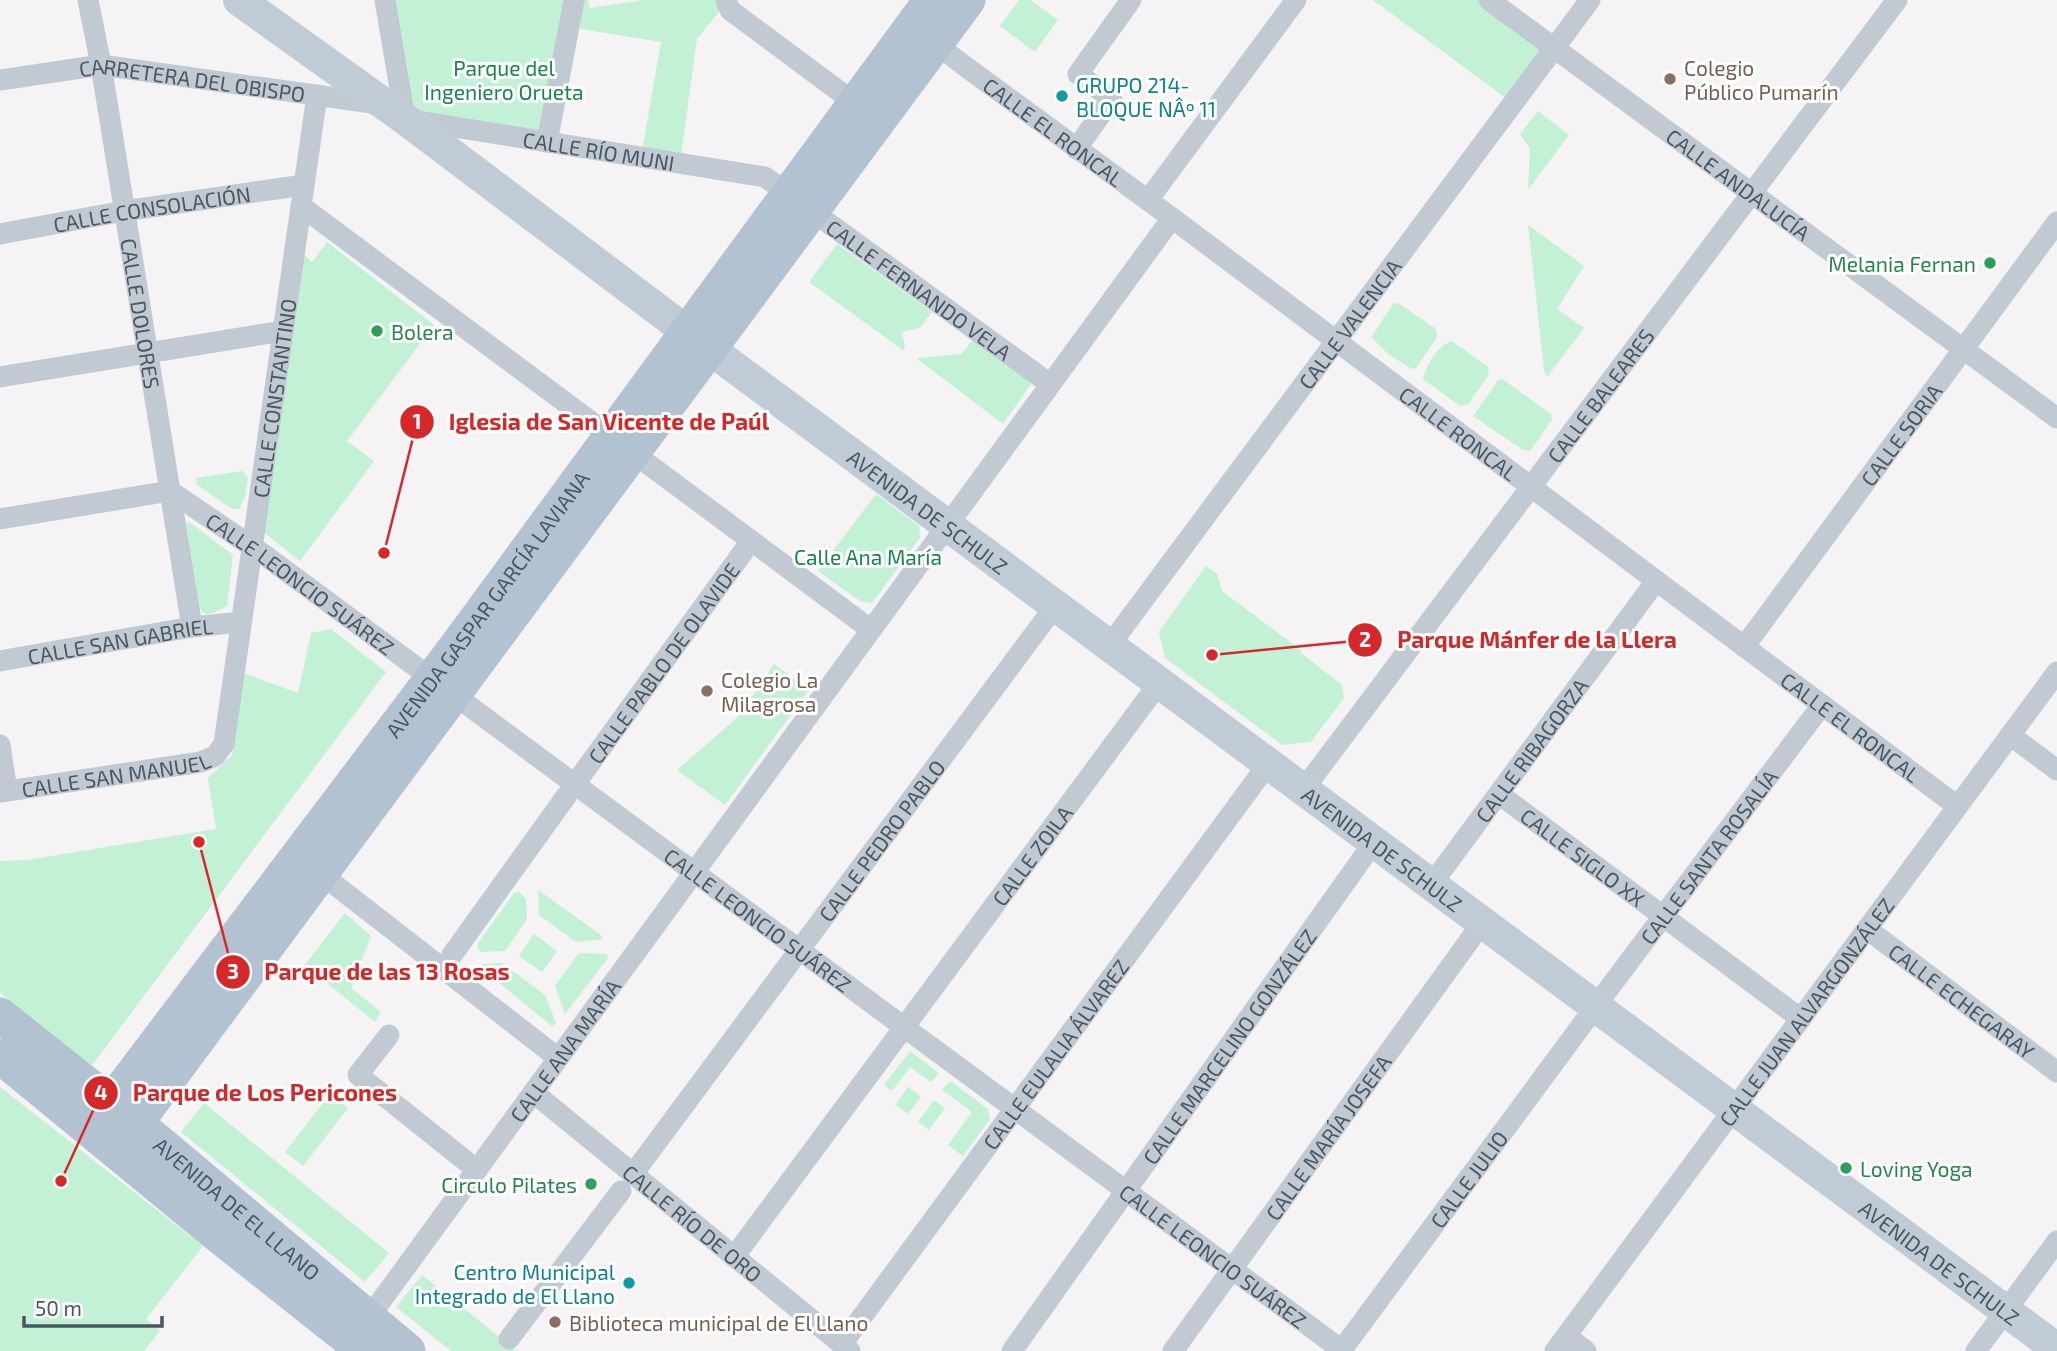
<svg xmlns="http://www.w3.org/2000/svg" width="2057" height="1351" font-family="'Exo 2',sans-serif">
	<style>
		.green { fill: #c3f1d5 }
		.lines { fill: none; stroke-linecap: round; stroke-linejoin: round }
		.street { stroke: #c1cad2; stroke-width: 21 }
		.secondary { stroke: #c1cbd6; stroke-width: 32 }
		.primary { stroke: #b3c2d1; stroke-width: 35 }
		.education-dot { fill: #8d6e63; stroke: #fff; stroke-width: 2.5 }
		.culture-dot { fill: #0f9aa8; stroke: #fff; stroke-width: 2.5 }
		.leisure-dot { fill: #2e9e5b; stroke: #fff; stroke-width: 2.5 }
		.labels { text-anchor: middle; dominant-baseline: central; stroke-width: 6; stroke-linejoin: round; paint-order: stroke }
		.park-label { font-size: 21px; fill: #17864f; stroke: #fff }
		.education-label { font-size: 21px; fill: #785e54; stroke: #fff; text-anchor: start }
		.street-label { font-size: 21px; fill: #4a5661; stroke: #fff }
		.culture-label { font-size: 21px; fill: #0d838f; stroke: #fff; text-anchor: start }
		.leisure-label { font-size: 21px; fill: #27864d; stroke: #fff; text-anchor: end }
		.leader { fill: none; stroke: #d62828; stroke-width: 2.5 }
		.callout-dot { fill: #d62828; stroke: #fff; stroke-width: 2.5 }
		.mark-label { font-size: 21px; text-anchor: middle; font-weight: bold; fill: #fff }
		.callout-label { font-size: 23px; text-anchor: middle; font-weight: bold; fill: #d62828; stroke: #fff; stroke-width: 6; stroke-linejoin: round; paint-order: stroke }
	</style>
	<rect width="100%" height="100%" fill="#f5f3f3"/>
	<g class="green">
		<polygon points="385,0 588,0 589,8 645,0 726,0 726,3 697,39 680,163 641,157 661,42 569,27 547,142 405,119"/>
		<polygon points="1019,0 1030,0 1058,20 1035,52 1000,26"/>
		<polygon points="1373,0 1489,0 1555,49 1514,104"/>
		<polygon points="1538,111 1569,135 1528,190 1530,148 1520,134"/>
		<polygon points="1528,225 1584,266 1557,309 1584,328 1547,377 1544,370"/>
		<polygon points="327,242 434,325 347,441 374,461 300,561 263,532 302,253 312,262"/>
		<polygon points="837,244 932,312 920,328 902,332 905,347 903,350 809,282"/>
		<polygon points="1398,303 1436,329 1437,337 1416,368 1412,369 1388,354 1371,337 1393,304"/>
		<polygon points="973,339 1032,383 1003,424 916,358 962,354"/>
		<path d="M1452,341L1488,367L1489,375L1468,404L1460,406L1423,379C1426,365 1438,345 1452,341Z"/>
		<polygon points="1499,379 1504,380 1551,414 1552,420 1530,451 1523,450 1473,416"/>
		<polygon points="242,471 248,478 245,497 239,509 232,509 197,485 196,478"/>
		<polygon points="876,494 919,526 920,538 872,603 860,601 818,571"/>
		<polygon points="189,522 233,555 227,606 213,613 205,614 199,607 186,524"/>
		<polygon points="1206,566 1217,574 1222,591 1302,651 1301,653 1342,685 1344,698 1311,742 1282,745 1165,658 1159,632"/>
		<polygon points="331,629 386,672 93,1064 86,1064 0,993 0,861 27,860 216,829 208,778 232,755 243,673 298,693 311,633"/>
		<polygon points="774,664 809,690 725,805 677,770 738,717"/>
		<polygon points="538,890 601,935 603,939 576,942 539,915"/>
		<polygon points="519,892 526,899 527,919 505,951 480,952 477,945 514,893"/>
		<polygon points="345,913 371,936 351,988 381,1012 375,1022 305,965"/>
		<polygon points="534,934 557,951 542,972 519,956"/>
		<polygon points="579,953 607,954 608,958 565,1014 555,986"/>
		<polygon points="502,963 545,995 556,1023 552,1026 482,969 483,964"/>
		<polygon points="910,1051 939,1073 931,1082 910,1067 892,1091 884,1085"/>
		<polygon points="950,1081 988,1109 990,1119 963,1156 948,1145 972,1112 942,1090"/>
		<polygon points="0,1087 203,1246 146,1319 160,1331 144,1351 0,1351"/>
		<polygon points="908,1087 921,1097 908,1114 895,1105"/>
		<polygon points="330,1094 348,1108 303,1166 285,1152"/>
		<polygon points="934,1100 945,1108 929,1130 918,1122"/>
		<polygon points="204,1103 389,1253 365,1282 181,1132"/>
		<polygon points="422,1275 517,1351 451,1351 396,1307"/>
	</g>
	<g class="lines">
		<g class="street">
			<path id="s1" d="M88,0L101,65L192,627"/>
			<path id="s2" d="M385,0L405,119L765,177L1050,384"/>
			<polyline points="726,0 730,10 855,103"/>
			<path id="s3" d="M1489,0L2057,418"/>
			<path id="s4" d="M929,35L936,44L962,64L1172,218L1957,806"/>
			<path id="s5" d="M0,80L101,65L379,104"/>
			<polyline points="547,142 574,0"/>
			<polyline points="1076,149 1112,99 1078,74 1131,0"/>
			<polyline points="1148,200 1296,0"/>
			<polyline points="301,206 870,629"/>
			<path id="s6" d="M0,234L124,211L304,185"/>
			<polyline points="0,377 283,331"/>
			<path id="s7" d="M0,519L170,491L263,554L1343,1351"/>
			<path id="s8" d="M1109,646L1590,0"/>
			<path id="s9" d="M1744,647L2057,222"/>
			<path id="s10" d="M0,661L192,627L241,622"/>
			<polyline points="2010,735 2057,770"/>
			<polyline points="0,745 7,791"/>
			<path id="s11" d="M575,784L751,541"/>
			<path id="s12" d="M1303,790L1897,0"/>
			<path id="s13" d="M0,792L201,762L215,756L224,744L317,95"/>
			<path id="s14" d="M1499,794L1801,1019"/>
			<polyline points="321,874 558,1058"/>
			<path id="s15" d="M1431,885L1656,581"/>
			<path id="s16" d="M1867,929L2057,1072"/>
			<polyline points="452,955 567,795"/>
			<polyline points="389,1035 358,1075 477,1170"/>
			<path id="s17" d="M534,1093L850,1351"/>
			<path id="s18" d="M633,1174L1055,606"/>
			<path id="s19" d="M734,1257L1159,683"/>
			<path id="s20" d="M362,1327L1172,218"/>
			<polyline points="1566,1336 1586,1351"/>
			<polyline points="509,1339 621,1191"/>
			<path id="s21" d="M842,1344L1268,764"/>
			<path id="s22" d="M1012,1351L1374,842"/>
			<path id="s23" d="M1173,1351L1482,923"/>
			<path id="s24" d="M1341,1351L1604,995L1822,705"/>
			<path id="s25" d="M1555,1351L2057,672"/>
			<polyline points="1976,1351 2057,1241"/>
		</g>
		<path class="secondary" id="s26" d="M239,0L405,119L734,367L2057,1349"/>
		<g class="primary">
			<path id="s27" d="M0,1015L136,1123L408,1351"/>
			<polyline points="0,1056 214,1232 364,1351"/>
			<path d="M84,1125C107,1134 114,1134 136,1123L968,0"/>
			<path id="s28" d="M117,1152C108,1135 105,1123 110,1104L458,644L931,0"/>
		</g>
	</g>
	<g class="education-dot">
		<circle cx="1670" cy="79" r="7"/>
		<circle cx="707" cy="691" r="7"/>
		<circle cx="555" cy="1322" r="7"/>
	</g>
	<g class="culture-dot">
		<circle cx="1062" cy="96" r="7"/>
		<circle cx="629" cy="1283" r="7"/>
	</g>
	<g class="leisure-dot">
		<circle cx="1990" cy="263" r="7"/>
		<circle cx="377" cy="331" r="7"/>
		<circle cx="1846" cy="1168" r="7"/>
		<circle cx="591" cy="1184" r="7"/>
	</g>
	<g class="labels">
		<g class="park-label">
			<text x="504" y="67">Parque del<tspan x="504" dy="24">Ingeniero Orueta</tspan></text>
			<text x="868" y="556">Calle Ana María</text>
		</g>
		<g class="education-label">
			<text x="1684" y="67">Colegio<tspan x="1684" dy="24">Público Pumarín</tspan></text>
			<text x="721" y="679">Colegio La<tspan x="721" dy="24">Milagrosa</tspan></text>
			<text x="569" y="1322">Biblioteca municipal de El Llano</text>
		</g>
		<g class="street-label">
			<text stroke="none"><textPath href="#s5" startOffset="194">CARRETERA DEL OBISPO</textPath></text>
			<text stroke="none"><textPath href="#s4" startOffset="158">CALLE EL RONCAL</textPath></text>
			<text stroke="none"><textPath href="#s2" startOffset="317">CALLE RÍO MUNI</textPath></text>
			<text stroke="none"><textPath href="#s3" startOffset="310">CALLE ANDALUCÍA</textPath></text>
			<text stroke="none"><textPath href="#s6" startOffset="154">CALLE CONSOLACIÓN</textPath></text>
			<text stroke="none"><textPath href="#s2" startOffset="676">CALLE FERNANDO VELA</textPath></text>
			<text stroke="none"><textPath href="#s1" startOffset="318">CALLE DOLORES</textPath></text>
			<text stroke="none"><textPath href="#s8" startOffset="402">CALLE VALENCIA</textPath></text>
			<text stroke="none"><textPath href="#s12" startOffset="494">CALLE BALEARES</textPath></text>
			<text stroke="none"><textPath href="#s13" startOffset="583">CALLE CONSTANTINO</textPath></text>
			<text stroke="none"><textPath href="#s4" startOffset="663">CALLE RONCAL</textPath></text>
			<text stroke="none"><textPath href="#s9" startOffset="264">CALLE SORIA</textPath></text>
			<text stroke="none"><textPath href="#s26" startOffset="858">AVENIDA DE SCHULZ</textPath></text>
			<text stroke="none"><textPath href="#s7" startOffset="332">CALLE LEONCIO SUÁREZ</textPath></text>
			<text stroke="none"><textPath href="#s28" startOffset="676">AVENIDA GASPAR GARCÍA LAVIANA</textPath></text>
			<text stroke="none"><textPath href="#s10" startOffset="122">CALLE SAN GABRIEL</textPath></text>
			<text stroke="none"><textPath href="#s11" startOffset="150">CALLE PABLO DE OLAVIDE</textPath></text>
			<text stroke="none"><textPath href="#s4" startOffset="1153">CALLE EL RONCAL</textPath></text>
			<text stroke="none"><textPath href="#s15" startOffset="168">CALLE RIBAGORZA</textPath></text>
			<text stroke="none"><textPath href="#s13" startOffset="117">CALLE SAN MANUEL</textPath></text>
			<text stroke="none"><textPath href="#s18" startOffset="416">CALLE PEDRO PABLO</textPath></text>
			<text stroke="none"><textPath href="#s26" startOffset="1424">AVENIDA DE SCHULZ</textPath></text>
			<text stroke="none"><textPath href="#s19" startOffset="500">CALLE ZOILA</textPath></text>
			<text stroke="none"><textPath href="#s24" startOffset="616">CALLE SANTA ROSALÍA</textPath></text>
			<text stroke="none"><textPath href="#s14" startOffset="105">CALLE SIGLO XX</textPath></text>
			<text stroke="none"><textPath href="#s7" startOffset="900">CALLE LEONCIO SUÁREZ</textPath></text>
			<text stroke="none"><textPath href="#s16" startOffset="119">CALLE ECHEGARAY</textPath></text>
			<text stroke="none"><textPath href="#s25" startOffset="422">CALLE JUAN ALVARGONZÁLEZ</textPath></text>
			<text stroke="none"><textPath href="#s22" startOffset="374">CALLE MARCELINO GONZÁLEZ</textPath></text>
			<text stroke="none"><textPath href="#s20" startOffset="343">CALLE ANA MARÍA</textPath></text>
			<text stroke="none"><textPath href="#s21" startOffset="360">CALLE EULALIA ÁLVAREZ</textPath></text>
			<text stroke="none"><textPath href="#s23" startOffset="264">CALLE MARÍA JOSEFA</textPath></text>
			<text stroke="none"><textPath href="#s24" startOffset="214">CALLE JULIO</textPath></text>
			<text stroke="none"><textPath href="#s27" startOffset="306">AVENIDA DE EL LLANO</textPath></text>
			<text stroke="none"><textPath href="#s17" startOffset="205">CALLE RÍO DE ORO</textPath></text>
			<text stroke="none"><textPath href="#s7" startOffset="1466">CALLE LEONCIO SUÁREZ</textPath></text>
			<text stroke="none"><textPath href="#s26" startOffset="2118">AVENIDA DE SCHULZ</textPath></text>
		</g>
		<g class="culture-label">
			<text x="1076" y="84">GRUPO 214-<tspan x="1076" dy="24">BLOQUE NÂº 11</tspan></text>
			<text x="615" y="1271" text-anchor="end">Centro Municipal<tspan x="615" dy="24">Integrado de El Llano</tspan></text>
		</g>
		<g class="leisure-label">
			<text x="1976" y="263">Melania Fernan</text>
			<text x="391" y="331" text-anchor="start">Bolera</text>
			<text x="1860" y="1168" text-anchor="start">Loving Yoga</text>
			<text x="577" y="1184">Circulo Pilates</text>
		</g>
	</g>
	<path class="leader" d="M384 553L417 422M1212 655L1365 640M199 842L233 972M61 1181L101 1093"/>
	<g class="callout-dot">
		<circle cx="384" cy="553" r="7"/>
		<circle cx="1212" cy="655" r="7"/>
		<circle cx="199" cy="842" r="7"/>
		<circle cx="61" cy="1181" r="7"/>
		<circle cx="417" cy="422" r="18"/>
		<circle cx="1365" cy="640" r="18"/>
		<circle cx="233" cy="972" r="18"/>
		<circle cx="101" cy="1093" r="18"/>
	</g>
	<g class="mark-label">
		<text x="417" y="429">1</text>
		<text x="1365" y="647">2</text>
		<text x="233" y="979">3</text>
		<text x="101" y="1100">4</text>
	</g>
	<g class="callout-label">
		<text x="609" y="430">Iglesia de San Vicente de Paúl</text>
		<text x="1537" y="648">Parque Mánfer de la Llera</text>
		<text x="387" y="980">Parque de las 13 Rosas</text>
		<text x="265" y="1101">Parque de Los Pericones</text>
	</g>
	<path d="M24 1316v10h138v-10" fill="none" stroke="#4a5661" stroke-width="3.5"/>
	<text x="35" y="1316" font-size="21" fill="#4a5661" stroke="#ffffff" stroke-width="5" paint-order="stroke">50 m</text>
</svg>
